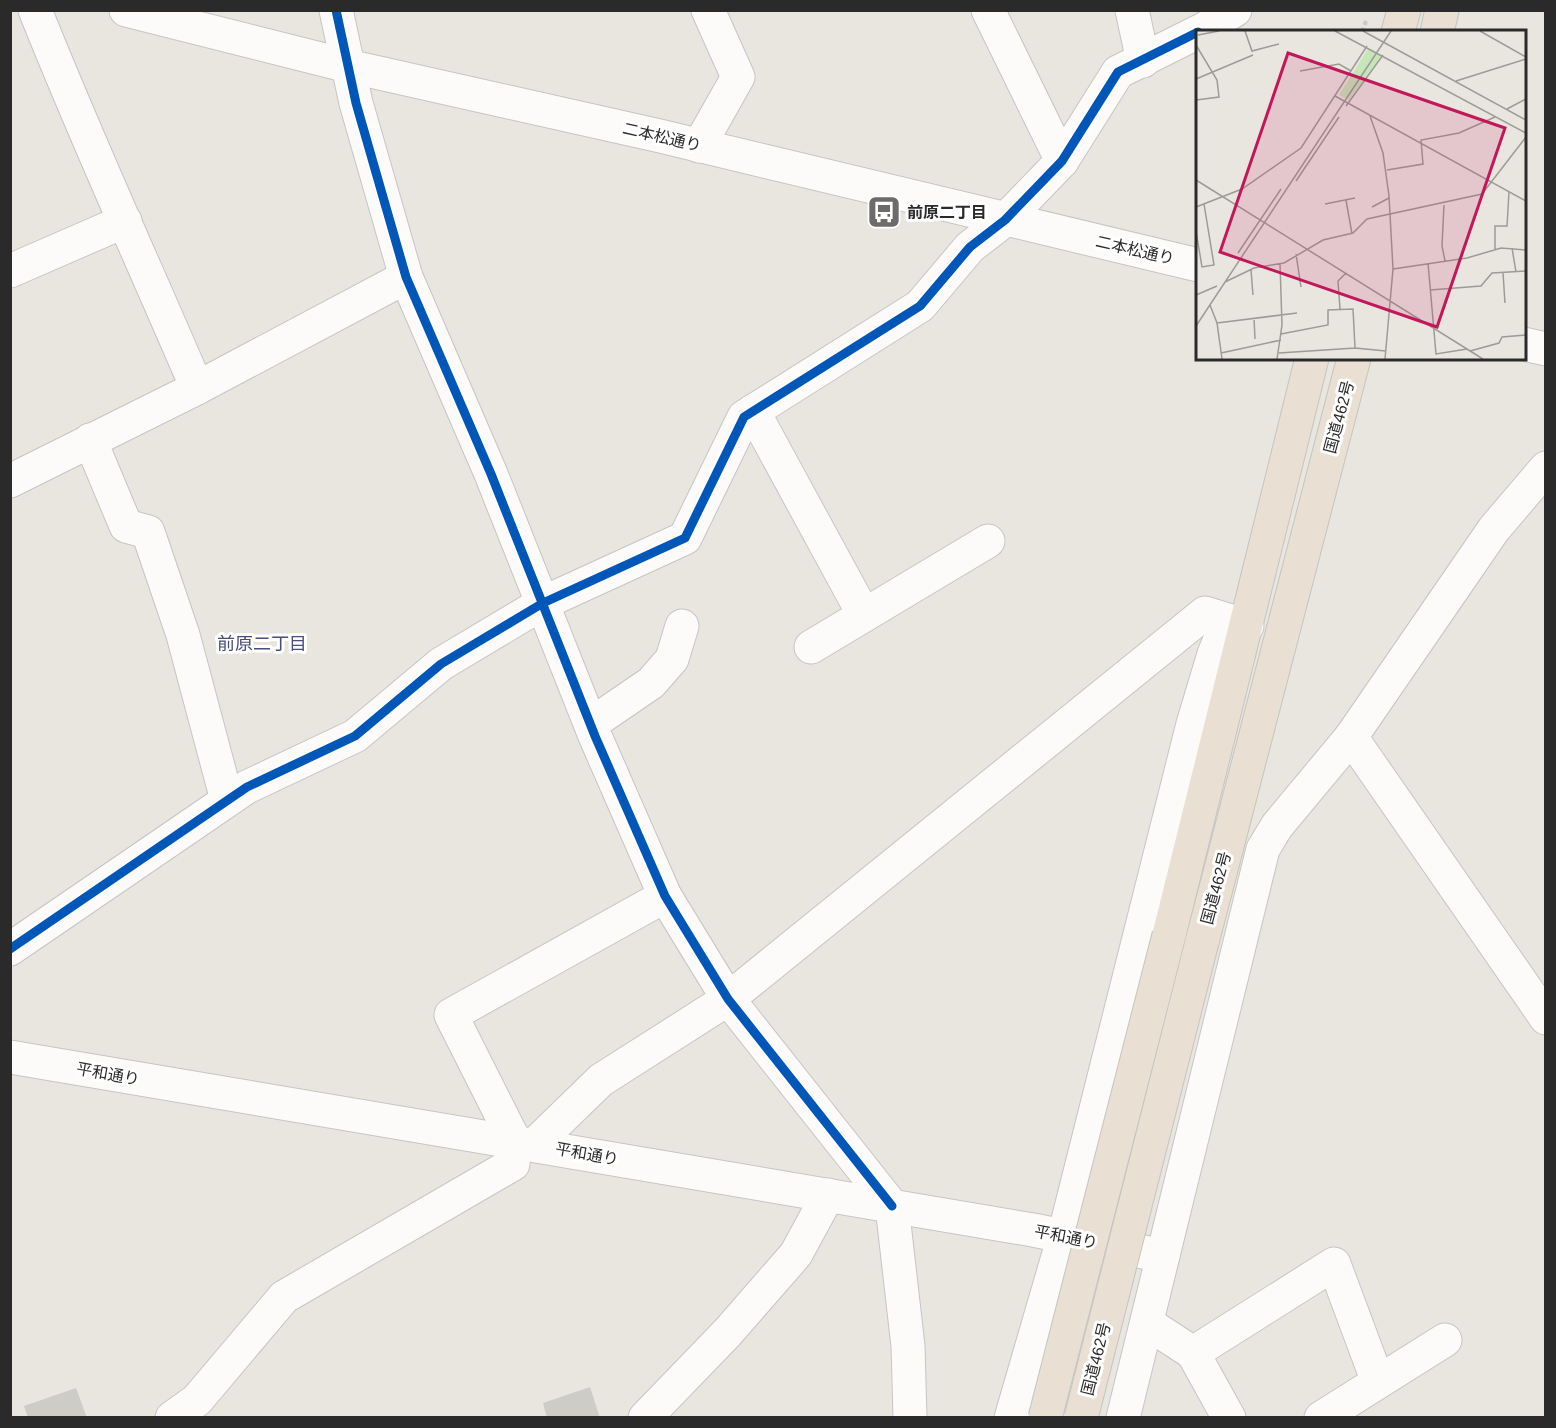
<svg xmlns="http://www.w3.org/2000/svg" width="1556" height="1428" font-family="Helvetica,'Noto Sans JP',sans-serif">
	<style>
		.building { fill: #ceccc7 }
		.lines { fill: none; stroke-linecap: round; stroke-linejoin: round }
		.minor-casing { stroke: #c6c5c6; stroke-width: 35 }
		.highway-casing { stroke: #c4c4c1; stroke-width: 35 }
		.path { stroke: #c8c8c7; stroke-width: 4; stroke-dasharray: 4.5 3; stroke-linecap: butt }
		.minor { stroke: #fcfbfa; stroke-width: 33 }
		.highway { stroke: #e9dfd3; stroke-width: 33 }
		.highway-bridge-casing { stroke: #c4c4c1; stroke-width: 35; stroke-linecap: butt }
		.highway-bridge { stroke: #e9dfd3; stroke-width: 33 }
		.cycleway-casing { stroke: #fff; stroke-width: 13 }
		.cycleway { stroke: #0057b8; stroke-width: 9 }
		.labels { text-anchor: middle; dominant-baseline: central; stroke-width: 6; stroke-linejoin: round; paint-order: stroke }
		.street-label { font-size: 16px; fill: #2a2a2a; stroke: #fff }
		.poi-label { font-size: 16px; font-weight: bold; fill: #2a2a2a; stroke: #fff; text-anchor: start }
		.neighbourhood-label { font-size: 18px; fill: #494d7c; stroke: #fff }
		.inset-road { fill: none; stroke: #9d9b97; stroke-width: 1.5 }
		.view { fill: #c2185b; fill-opacity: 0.15; stroke: #c2185b; stroke-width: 3 }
		.inset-edge { fill: none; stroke: #2a2a2a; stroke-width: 3 }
	</style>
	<rect width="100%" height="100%" fill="#e9e6e0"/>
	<g class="building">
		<polygon points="590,1387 600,1418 547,1418 543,1403"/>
		<polygon points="76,1388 87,1418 28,1418 24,1406"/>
	</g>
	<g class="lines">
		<defs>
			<g id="minor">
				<path d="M35,10C86,138 143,262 197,388"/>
				<polyline points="126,10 348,66 660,136 1198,265"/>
				<polyline points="336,10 356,103 406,277 491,474 595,736 665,896 728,999 892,1206 908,1346 910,1418"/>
				<polyline points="988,10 1062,161"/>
				<polyline points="1132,10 1143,61"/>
				<polyline points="1199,32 1235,10"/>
				<polyline points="699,146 738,77 708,10"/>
				<polyline points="10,271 125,221"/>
				<polyline points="1524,344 1546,349"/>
				<polyline points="753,411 864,615"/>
				<polyline points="90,440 126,526 148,532 183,635 227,800"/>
				<polyline points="10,481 197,388 406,277"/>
				<polyline points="811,647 988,541"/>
				<polyline points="591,724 651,683 672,659 682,626"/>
				<polyline points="1351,737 1546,1018"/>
				<polyline points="10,949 247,787 355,736 441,664 543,603 685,538 744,417 920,306 970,247 1005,220 1062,161 1118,72 1198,32"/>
				<polyline points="10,1057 1033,1230 1163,1256"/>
				<polyline points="534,1145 601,1080 728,999 1205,613 1247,626"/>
				<polyline points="1147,1323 1193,1353 1334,1264 1378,1382"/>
				<polyline points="1193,1353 1229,1418"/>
				<polyline points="172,1418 197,1400 284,1297 513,1164 515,1142 451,1015 665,896"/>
				<polyline points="645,1418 728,1332 796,1254 828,1195"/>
				<polyline points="1011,1418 1064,1236 1193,724 1214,654 1227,622"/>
				<polyline points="1123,1418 1263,849 1277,826 1351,737 1494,529 1546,468"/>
				<polyline points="1321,1418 1445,1340"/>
			</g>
			<g id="highway">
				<polyline points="1398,32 1404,10"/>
				<polyline points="1437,32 1442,10"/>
				<polyline points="1169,935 1312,358"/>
				<polyline points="1202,942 1354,358"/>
			</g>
		</defs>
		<use href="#minor" class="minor-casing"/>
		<use href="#highway" class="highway-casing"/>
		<polyline class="path" points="1362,32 1366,21"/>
		<use href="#minor" class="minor"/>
		<use href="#highway" class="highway"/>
		<defs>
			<g id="highway-bridge">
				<polyline points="1045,1418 1169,935"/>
				<polyline points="1081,1418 1202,942"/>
			</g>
		</defs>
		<use href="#highway-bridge" class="highway-bridge-casing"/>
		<use href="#highway-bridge" class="highway-bridge"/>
		<defs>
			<g id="cycleway">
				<polyline points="336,10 356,103 406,277 491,474 595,736 665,896 728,999 892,1206"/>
				<polyline points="10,949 247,787 355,736 441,664 543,603 685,538 744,417 920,306 970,247 1005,220 1062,161 1118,72 1198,32"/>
			</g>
		</defs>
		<use href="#cycleway" class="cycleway-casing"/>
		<use href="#cycleway" class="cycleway"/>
	</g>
	<defs>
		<symbol id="bus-square" viewBox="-11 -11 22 22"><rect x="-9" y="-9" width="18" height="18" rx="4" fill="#6d6c6a" stroke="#fff"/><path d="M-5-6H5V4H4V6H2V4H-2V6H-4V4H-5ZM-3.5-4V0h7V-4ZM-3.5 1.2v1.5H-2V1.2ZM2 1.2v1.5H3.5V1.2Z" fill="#fff"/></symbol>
	</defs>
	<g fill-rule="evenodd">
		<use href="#bus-square" x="865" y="193" width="38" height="38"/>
	</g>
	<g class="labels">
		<g class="street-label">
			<text transform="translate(662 137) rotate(13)">二本松通り</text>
			<text transform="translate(1135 250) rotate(13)">二本松通り</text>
			<text transform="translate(1339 417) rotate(-75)">国道462号</text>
			<text transform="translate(1216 888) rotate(-75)">国道462号</text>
			<text transform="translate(108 1074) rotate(10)">平和通り</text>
			<text transform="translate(587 1154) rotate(10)">平和通り</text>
			<text transform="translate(1066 1237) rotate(11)">平和通り</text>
			<text transform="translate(1096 1359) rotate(-76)">国道462号</text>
		</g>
		<g class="poi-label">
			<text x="907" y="212">前原二丁目</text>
		</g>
		<g class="neighbourhood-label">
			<text x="262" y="644">前原二丁目</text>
		</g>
	</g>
	<g transform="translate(1196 30)">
		<rect width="330" height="330" fill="#e9e6e0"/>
		<path d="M172,19L185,26L153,70L143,65Z" fill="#c6e5b8"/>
		<path class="inset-road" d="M49,1L56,21L83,14M139,1L330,103M167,1L330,90M284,1L330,27M2,5L23,1M0,15L21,50L23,67L0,70M104,41L143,34L155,41M0,49L57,25M260,51L330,29M139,66L330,171M150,76L187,25M311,79L330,69M174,86L187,123L193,166L197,239L189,329M191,140L227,134L225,110L263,103L299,87M0,150L287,329M100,151L143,87M150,170L156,204M129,174L159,168M248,175L246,216L249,231M0,177L46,159L105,118L171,16M176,177L193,168M0,201L6,237L18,235L8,174M316,218L320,242M299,219V196H311L313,162M42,223L85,159M100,224L105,257M232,233L240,324L271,319M197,239L271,228L305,218L330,220M55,240L57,265M307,243L309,273M29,252L58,238L88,233L127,210L157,203L171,189L286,164L330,107M234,260L285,256L296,243L330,241M0,265L21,256M14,275L21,293L26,329M144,279L142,251L150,243M58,288L59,309M21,293L101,283M0,296L195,1M85,304L132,295V280L157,279L159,318M274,321L303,313L306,307L330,305M25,323L85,310M83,323L159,318L190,321M81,329L86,295L84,234"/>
		<path class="view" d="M92,23L309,98L241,297L24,222Z"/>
		<rect width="330" height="330" class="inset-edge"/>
	</g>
	<rect width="1556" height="1428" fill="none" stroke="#2a2a2a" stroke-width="24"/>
</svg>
